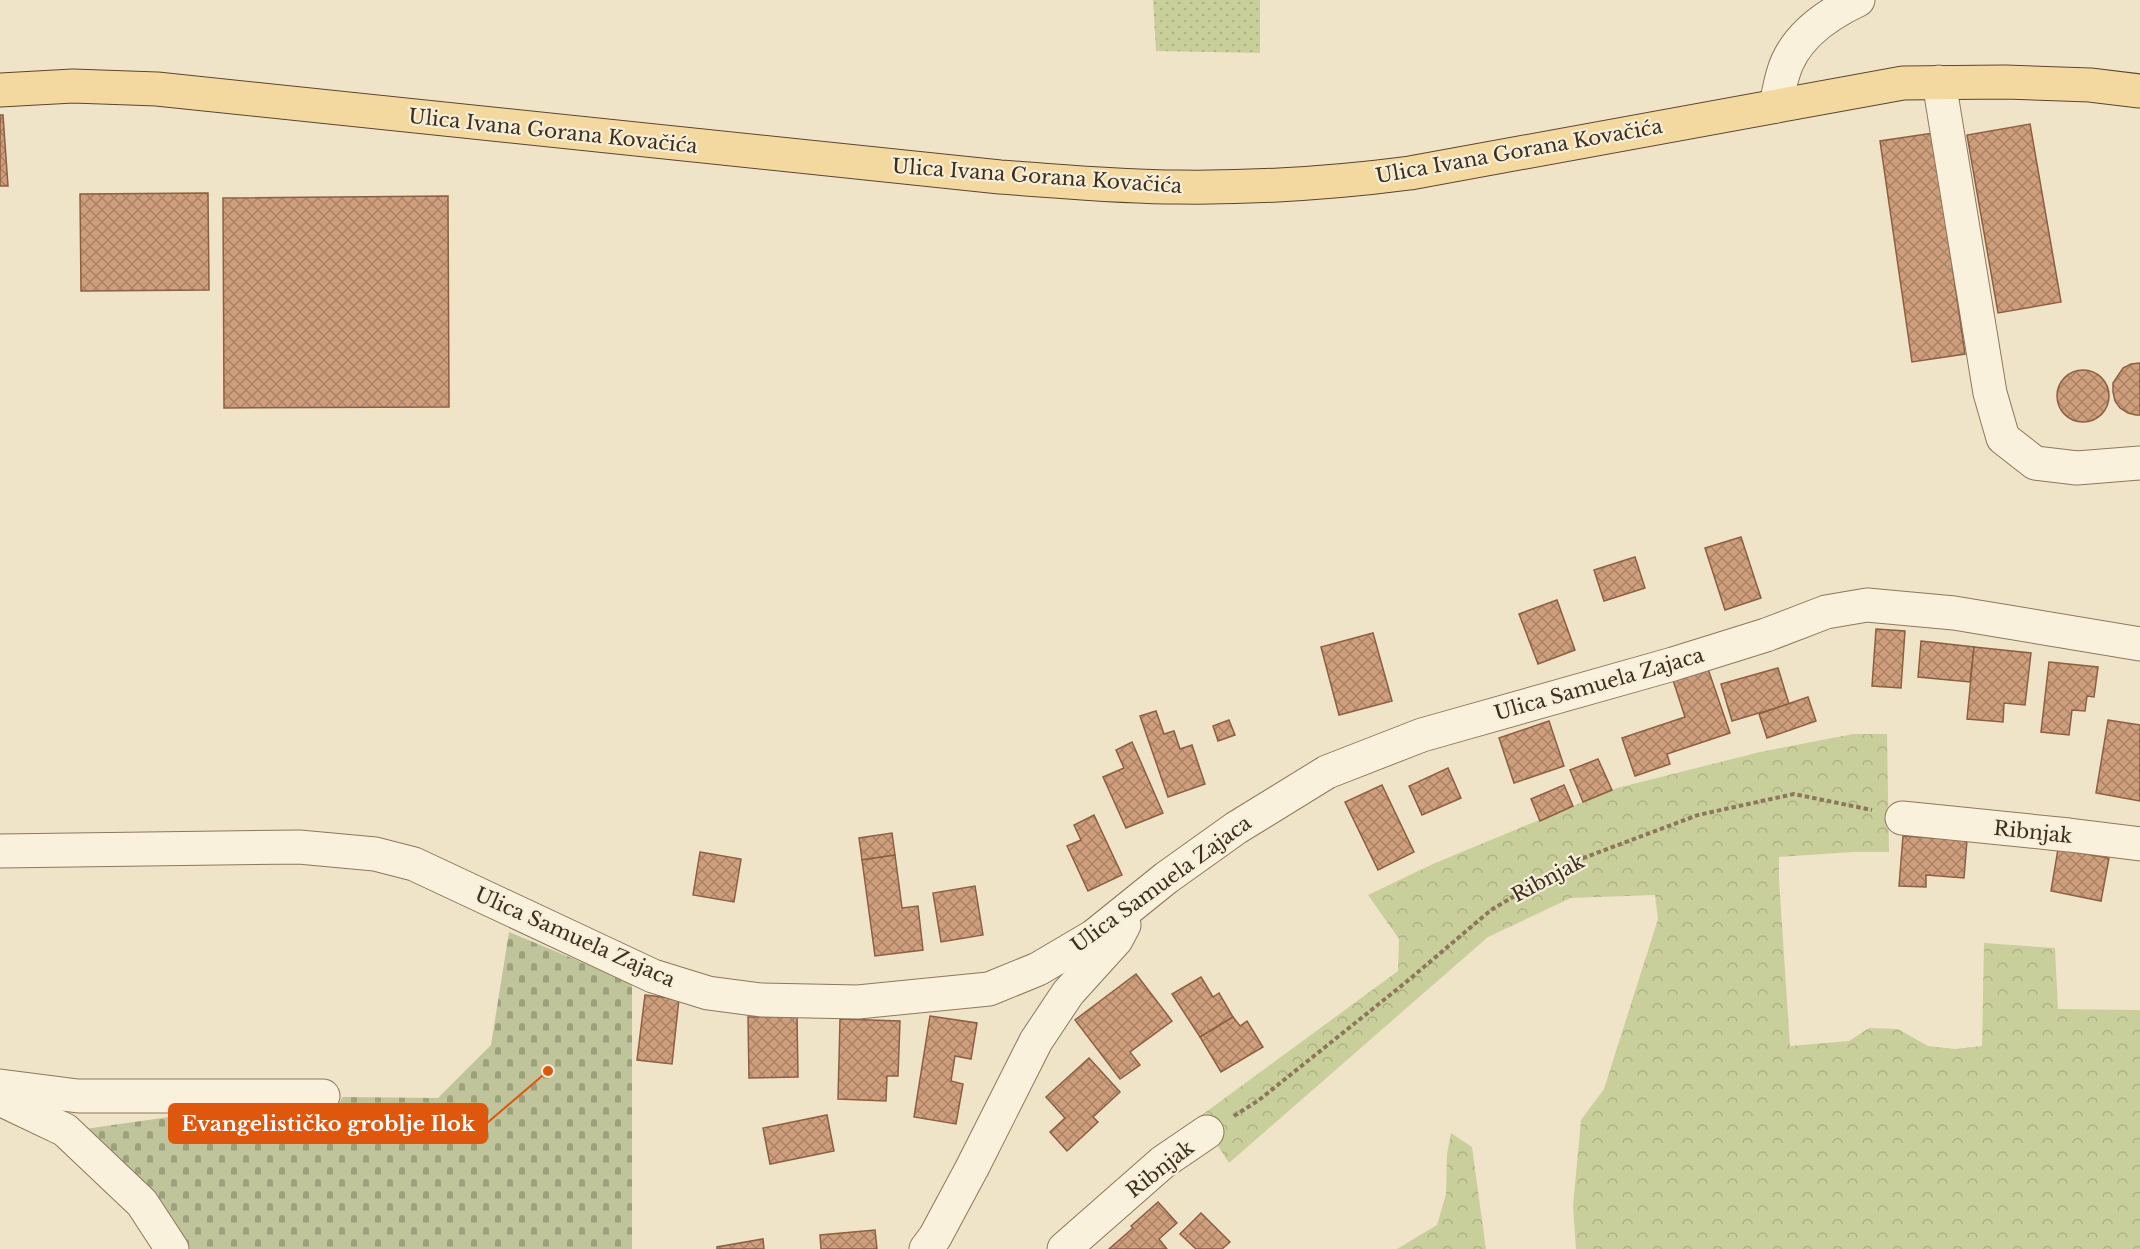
<svg xmlns="http://www.w3.org/2000/svg" width="2140" height="1249" font-family="'Libre Baskerville',serif">
	<style>
		.grass { fill: url(#grass-dots) }
		.forest { fill: url(#forest-crowns) }
		.cemetery { fill: url(#cemetery-stones) }
		.building { fill: url(#building-cross-hatch); stroke: #8d5f41; stroke-width: 1.5 }
		.lines { fill: none; stroke-linecap: round; stroke-linejoin: round }
		.minor-casing { stroke: #8d765c; stroke-width: 35 }
		.major-casing { stroke: #5b4430; stroke-width: 35 }
		.path { stroke: #8d765c; stroke-width: 4; stroke-dasharray: 4.5 3; stroke-linecap: butt }
		.minor { stroke: #faf1dc; stroke-width: 33 }
		.major { stroke: #f3d9a0; stroke-width: 33 }
		.labels { text-anchor: middle; dominant-baseline: central; stroke-width: 4.5; stroke-linejoin: round; paint-order: stroke }
		.street-label { font-size: 20px; fill: #3d2e20; stroke: #f7eed8 }
		.leader { fill: none; stroke: #df570d; stroke-width: 2 }
		.callout-dot { fill: #df570d; stroke: #f7eed8; stroke-width: 2 }
		.callout { fill: #df570d; stroke: #df570d; stroke-width: 2 }
		.callout-label { font-size: 21px; text-anchor: middle; font-weight: bold; fill: #fff }
	</style>
	<defs>
		<pattern id="grass-dots" width="8" height="8" patternUnits="userSpaceOnUse" patternTransform="scale(1.5)"><rect width="8" height="8" fill="#c9cf9b"/><path d="M2 2h.1M6 6h.1" fill="none" stroke="#aeb285" stroke-width="1.8" stroke-linecap="round"/></pattern>
		<pattern id="forest-crowns" width="20" height="18" patternUnits="userSpaceOnUse" patternTransform="scale(1.5)"><rect width="20" height="18" fill="#c9cf9b"/><path d="M2 6a3 3 0 1 1 6 0M12 15a3 3 0 1 1 6 0" fill="none" stroke="#aeb285"/></pattern>
		<pattern id="cemetery-stones" width="16" height="16" patternUnits="userSpaceOnUse" patternTransform="scale(1.5)"><rect width="16" height="16" fill="#bfc49a"/><path d="M2 7V4a2 2 0 0 1 4 0v3zM10 15v-3a2 2 0 0 1 4 0v3z" fill="#9ca07d"/></pattern>
		<pattern id="building-cross-hatch" width="8" height="8" patternUnits="userSpaceOnUse" patternTransform="scale(1.5)"><rect width="8" height="8" fill="#cf9f7d"/><path d="M0 0l8 8M0 8l8-8" fill="none" stroke="#a98266"/></pattern>
	</defs>
	<rect width="100%" height="100%" fill="#f0e4c8"/>
	<polygon class="grass" points="1153,0 1260,0 1260,53 1156,51"/>
	<g class="forest">
		<polygon points="1853,734 1887,734 1889,852 1853,852 1779,857 1779,879 1790,1046 1849,1041 1869,1028 1898,1029 1928,1046 1955,1049 1982,1046 1984,943 2055,948 2058,1009 2140,1010 2140,1249 1576,1249 1573,1206 1581,1120 1604,1089 1658,919 1655,895 1571,898 1488,937 1229,1163 1199,1117 1398,971 1399,939 1368,895 1435,863 1617,788 1760,752"/>
		<polygon points="1451,1133 1472,1147 1486,1249 1397,1249 1437,1225 1446,1194 1447,1154"/>
	</g>
	<polygon class="cemetery" points="509,932 632,983 632,1249 187,1249 85,1129 197,1113 335,1116 342,1097 438,1098 491,1045"/>
	<g class="building">
		<polygon points="0,115 3,115 8,186 0,186"/>
		<polygon points="2030,124 2061,302 1998,313 1967,135"/>
		<polygon points="1933,133 1965,354 1912,362 1880,141"/>
		<polygon points="208,193 209,290 81,291 80,194"/>
		<polygon points="448,196 449,407 224,408 223,198"/>
		<polygon points="2140,363 2140,415 2136,415 2128,413 2120,408 2115,401 2113,392 2113,383 2123,368 2131,364"/>
		<circle cx="2083" cy="396" r="26"/>
		<polygon points="1741,537 1761,598 1725,610 1705,548"/>
		<polygon points="1635,557 1645,588 1604,601 1594,570"/>
		<polygon points="1557,600 1575,650 1538,664 1519,614"/>
		<polygon points="1876,629 1905,631 1901,688 1872,686"/>
		<polygon points="1373,633 1392,701 1339,715 1321,647"/>
		<polygon points="1921,641 1974,647 1970,682 1918,677"/>
		<polygon points="1974,647 2031,653 2025,705 2004,703 2003,722 1967,719"/>
		<polygon points="2049,662 2098,667 2094,697 2087,696 2085,711 2072,710 2069,735 2041,732"/>
		<polygon points="1707,666 1730,733 1667,754 1670,764 1635,776 1622,738 1685,717 1672,677"/>
		<polygon points="1778,668 1789,704 1732,721 1721,684"/>
		<polygon points="1808,697 1816,721 1767,738 1759,714"/>
		<polygon points="1156,711 1164,734 1174,731 1180,749 1192,745 1205,784 1168,797 1140,716"/>
		<polygon points="1229,720 1235,735 1218,741 1213,726"/>
		<polygon points="2108,720 2140,725 2140,801 2096,793"/>
		<polygon points="1549,721 1564,766 1514,783 1499,738"/>
		<polygon points="1132,742 1163,813 1126,828 1103,777 1124,768 1116,750"/>
		<polygon points="1598,759 1612,790 1583,802 1570,770"/>
		<polygon points="1448,768 1461,798 1422,815 1409,786"/>
		<polygon points="1382,785 1414,852 1378,870 1345,802"/>
		<polygon points="1564,785 1573,806 1540,821 1531,799"/>
		<polygon points="1094,815 1122,875 1088,891 1067,846 1081,840 1074,825"/>
		<polygon points="892,833 895,855 862,860 859,838"/>
		<polygon points="1903,836 1967,840 1964,878 1926,875 1926,887 1899,886"/>
		<polygon points="2058,849 2109,858 2101,901 2051,891"/>
		<polygon points="700,852 741,859 734,902 693,895"/>
		<polygon points="895,855 902,908 918,906 923,950 875,956 862,860"/>
		<polygon points="975,886 983,935 941,942 933,893"/>
		<polygon points="1136,974 1172,1021 1130,1052 1140,1065 1120,1079 1075,1020"/>
		<polygon points="1201,977 1213,997 1219,993 1233,1017 1200,1037 1172,994"/>
		<polygon points="645,995 679,999 672,1064 637,1060"/>
		<polygon points="797,1016 798,1077 749,1078 748,1017"/>
		<polygon points="930,1016 977,1023 971,1059 955,1056 951,1081 963,1084 956,1124 914,1117"/>
		<polygon points="1233,1017 1240,1026 1247,1021 1263,1047 1221,1072 1200,1037"/>
		<polygon points="840,1019 900,1021 898,1076 887,1076 886,1101 838,1099"/>
		<polygon points="1089,1058 1120,1092 1093,1117 1098,1122 1067,1151 1050,1132 1065,1118 1046,1097"/>
		<polygon points="827,1115 834,1151 770,1164 763,1128"/>
		<polygon points="1158,1202 1177,1223 1159,1239 1167,1249 1109,1249 1133,1228 1131,1226"/>
		<polygon points="1201,1213 1230,1242 1222,1249 1196,1249 1180,1234"/>
		<polygon points="875,1230 877,1249 821,1249 820,1235"/>
		<polygon points="763,1239 764,1249 717,1249 717,1247"/>
	</g>
	<g class="lines">
		<defs>
			<g id="minor">
				<polyline points="1939,82 1990,393 2003,438 2035,463 2077,468 2140,463"/>
				<path d="M1776,106C1778,95 1780,84 1783,74C1793,38 1826,15 1858,0"/>
				<polyline points="1902,818 2069,835 2140,844"/>
				<polyline points="0,851 299,847 375,854 414,864 653,976 708,993 761,1000 858,1002 989,989 1038,969 1094,936 1166,878 1236,828 1327,772 1422,735 1673,664 1766,635 1826,612 1867,605 1954,613 2140,644"/>
				<polyline points="0,1086 78,1096 323,1096"/>
				<polyline points="0,1099 65,1130 142,1203 172,1249"/>
				<polyline points="926,1249 935,1237 972,1168 1036,1041 1068,993 1116,940 1124,925"/>
				<polyline points="1064,1249 1163,1162 1207,1132"/>
			</g>
			<path id="major" d="M0,90L73,86L157,89L1000,177C1059,181 1118,187 1178,187C1255,188 1333,183 1410,173L1903,83L2005,82L2090,85L2140,91"/>
		</defs>
		<use href="#minor" class="minor-casing"/>
		<use href="#major" class="major-casing"/>
		<polyline class="path" points="1234,1116 1259,1100 1405,983 1491,910 1570,863 1698,815 1794,794 1872,810"/>
		<use href="#minor" class="minor"/>
		<use href="#major" class="major"/>
	</g>
	<g class="labels">
		<g class="street-label">
			<text transform="translate(553 131) rotate(6)">Ulica Ivana Gorana Kovačića</text>
			<text transform="translate(1519 151) rotate(-10)">Ulica Ivana Gorana Kovačića</text>
			<text transform="translate(1037 176) rotate(4)">Ulica Ivana Gorana Kovačića</text>
			<text transform="translate(1599 684) rotate(-16)">Ulica Samuela Zajaca</text>
			<text transform="translate(2033 832) rotate(6)">Ribnjak</text>
			<text transform="translate(1548 878) rotate(-28)">Ribnjak</text>
			<text transform="translate(1161 884) rotate(-36)">Ulica Samuela Zajaca</text>
			<text transform="translate(575 937) rotate(24)">Ulica Samuela Zajaca</text>
			<text transform="translate(1160 1169) rotate(-38)">Ribnjak</text>
		</g>
	</g>
	<path class="leader" d="M548 1071L487 1123"/>
	<circle class="callout-dot" cx="548" cy="1071" r="6"/>
	<rect class="callout" x="169" y="1104" width="318" height="39" rx="6"/>
	<g class="callout-label">
		<text x="328" y="1131">Evangelističko groblje Ilok</text>
	</g>
</svg>
